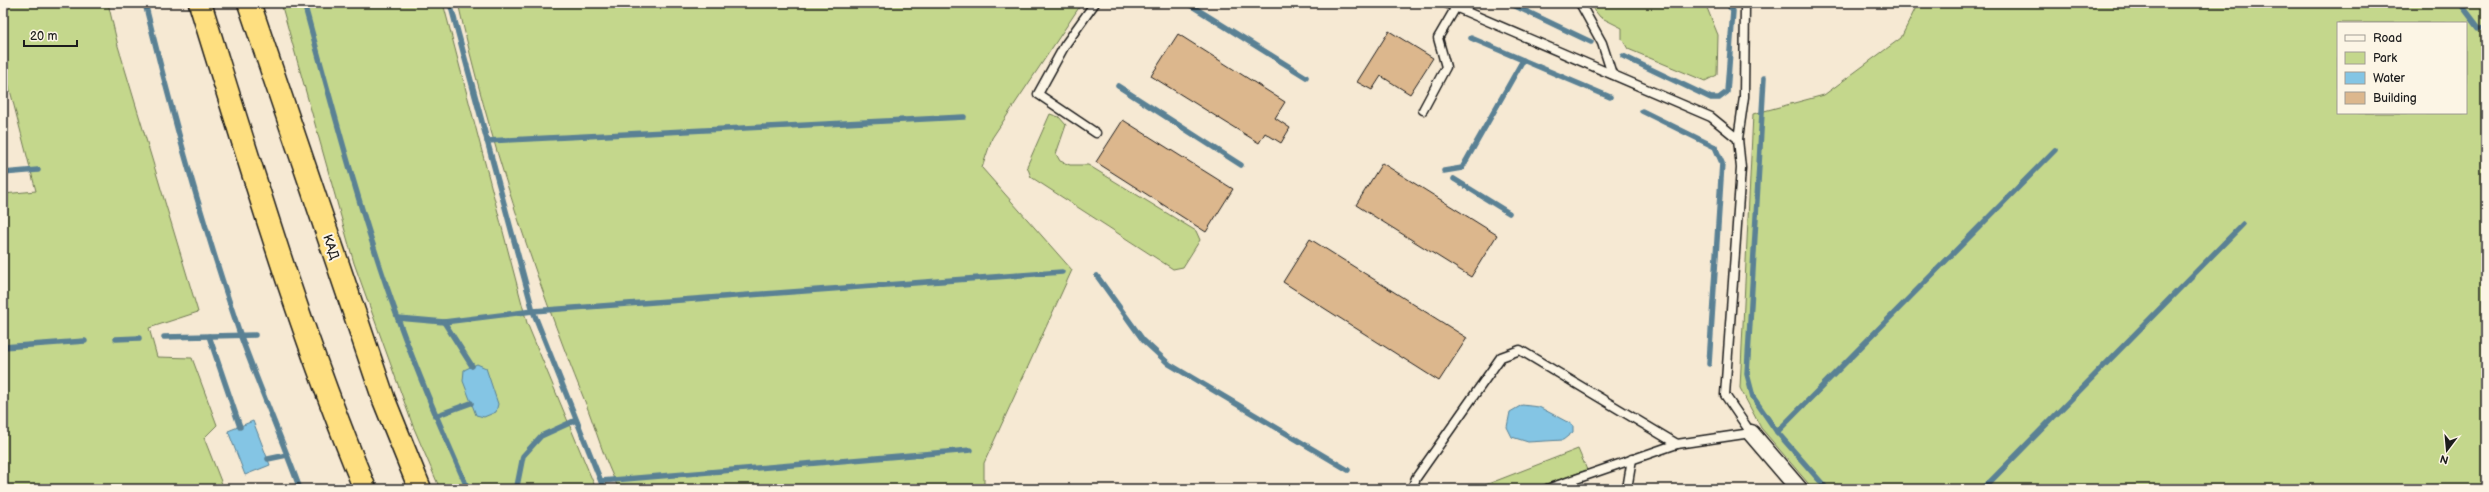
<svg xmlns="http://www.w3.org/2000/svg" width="2489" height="492" font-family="'Balsamiq Sans',sans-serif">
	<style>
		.green { fill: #c4d78c; stroke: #707a54; fill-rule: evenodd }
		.water { fill: #84c5e4; stroke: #5a8194 }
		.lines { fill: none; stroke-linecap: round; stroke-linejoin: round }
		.stream { stroke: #5a8194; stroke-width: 5.5 }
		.building { fill: #dcb78d; stroke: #1c1c1c }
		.service-casing { stroke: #1c1c1c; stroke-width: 11 }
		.minor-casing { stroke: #1c1c1c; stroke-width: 19 }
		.motorway-casing { stroke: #1c1c1c; stroke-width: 25 }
		.service { stroke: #fcf5e5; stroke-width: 8 }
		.minor { stroke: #fcf5e5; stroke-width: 16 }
		.motorway { stroke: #fedf80; stroke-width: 22 }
		.labels { text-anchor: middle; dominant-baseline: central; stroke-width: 4; stroke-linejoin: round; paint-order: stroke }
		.street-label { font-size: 13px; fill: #1c1c1c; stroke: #fcf5e5 }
	</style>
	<rect width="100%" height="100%" fill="#f6e9d3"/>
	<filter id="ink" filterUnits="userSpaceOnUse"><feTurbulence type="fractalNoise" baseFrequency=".025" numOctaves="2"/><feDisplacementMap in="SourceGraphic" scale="8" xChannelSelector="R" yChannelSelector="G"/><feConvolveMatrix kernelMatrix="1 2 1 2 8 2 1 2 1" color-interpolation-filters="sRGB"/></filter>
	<g filter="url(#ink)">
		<g class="green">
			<polygon points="3,3 108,3 118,46 198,312 149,328 157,357 192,358 217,425 204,438 224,489 3,489 3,194 36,191 3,63"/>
			<polygon points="281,3 443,3 527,323 596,489 440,489 413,426 354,263"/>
			<path d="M458,3H1082L992,138L982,168L1072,270L984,463V489H619C604,460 596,429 584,399C533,273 488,136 458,3Z"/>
			<polygon points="1589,3 1705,3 1718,35 1717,75 1705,81 1628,49 1622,39 1622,28 1600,17"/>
			<path d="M1918,3H2486V489H1813L1761,428L1740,388L1753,114L1824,95L1901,38ZM2338,23H2466V113H2338Z"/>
			<polygon points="1050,114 1059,117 1066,125 1056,154 1060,161 1070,165 1088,165 1196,231 1200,240 1183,267 1173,269 1031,177 1027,166"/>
			<polygon points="1578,449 1587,470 1532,489 1475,489"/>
		</g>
		<g class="water">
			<polygon points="477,364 486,368 498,404 496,412 484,417 476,415 463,381 464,370"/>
			<polygon points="1522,405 1539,407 1573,425 1573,432 1563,440 1528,442 1512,437 1507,427 1510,412"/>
			<polygon points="253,421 270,465 245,475 228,431"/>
		</g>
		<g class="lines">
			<g class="stream">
				<path d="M145,3C172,115 203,225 240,334C259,386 281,437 300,489"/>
				<path d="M304,3C333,109 361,216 398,319C419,377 443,433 468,489"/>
				<polyline points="450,3 533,311 604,489"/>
				<polyline points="1187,3 1306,77"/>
				<polyline points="1509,3 1591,42"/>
				<polyline points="2460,3 2479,28 2486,28"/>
				<polyline points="1471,38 1610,97"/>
				<polyline points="1623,56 1711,98 1719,98 1727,92 1733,11 1727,3"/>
				<polyline points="1764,78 1747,374 1753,397 1777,432 1827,489"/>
				<polyline points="1118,86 1241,165"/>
				<polyline points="1642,111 1715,147 1722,163 1709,364"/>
				<polyline points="487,141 964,117"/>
				<polyline points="1444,171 1462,168 1523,60"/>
				<polyline points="3,173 38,170"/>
				<polyline points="1454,179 1509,213"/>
				<polyline points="1097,276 1143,340 1169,364 1348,470"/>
				<polyline points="398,318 444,322 533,311 1062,272"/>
				<polyline points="444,322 472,366"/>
				<polyline points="209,336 240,427"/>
				<polyline points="164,337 255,335"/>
				<polyline points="116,339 139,338"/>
				<polyline points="3,347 85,341"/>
				<polyline points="435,416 471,403"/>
				<polyline points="1777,432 2055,150"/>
				<polyline points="268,459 287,455"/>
				<polyline points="601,481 971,450"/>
				<polyline points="518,489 517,486 523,456 541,436 576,420"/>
				<polyline points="1983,489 2243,224"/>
			</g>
		</g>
		<g class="building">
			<polygon points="1389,31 1433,58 1410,94 1381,76 1372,90 1357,82"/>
			<polygon points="1178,34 1285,102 1275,118 1290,128 1281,143 1265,133 1259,143 1151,76"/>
			<polygon points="1123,120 1233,189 1206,232 1096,162"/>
			<polygon points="1382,163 1497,235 1471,277 1356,205"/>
			<polygon points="1310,239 1467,338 1439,381 1283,282"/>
		</g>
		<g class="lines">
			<defs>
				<g id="service">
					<polyline points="1095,3 1065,45 1038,94 1096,133"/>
					<polyline points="1580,3 1602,43 1612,74"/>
					<polyline points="1423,110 1446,67 1438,38 1456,7"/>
					<polyline points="1738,139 1744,97 1745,3"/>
					<polyline points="1412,489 1416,478 1501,357 1520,350 1677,444 1751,433 1725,395 1741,168 1738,139 1711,117 1446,3"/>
					<polyline points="1547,489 1677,444"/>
					<polyline points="1627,489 1632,459"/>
				</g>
				<polyline id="minor" points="1751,433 1799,489"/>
				<g id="motorway">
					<path d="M200,3C251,167 299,330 365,489"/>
					<polyline points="249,3 384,400 420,489"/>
				</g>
			</defs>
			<use href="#service" class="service-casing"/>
			<use href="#minor" class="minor-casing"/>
			<use href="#motorway" class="motorway-casing"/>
			<use href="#service" class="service"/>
			<use href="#minor" class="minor"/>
			<use href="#motorway" class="motorway"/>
		</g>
	</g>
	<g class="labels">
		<g class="street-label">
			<text transform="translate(331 247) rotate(71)">КАД</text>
		</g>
	</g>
	<rect width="2489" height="492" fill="none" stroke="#fcf5e5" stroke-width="16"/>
	<rect x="8" y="8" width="2473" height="476" fill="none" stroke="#1c1c1c" stroke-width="1.5" filter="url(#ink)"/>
	<rect x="2337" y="22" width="130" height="92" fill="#fcf5e5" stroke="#a29e95"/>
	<rect x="2345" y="35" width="20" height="6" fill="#fcf5e5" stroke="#a29e95"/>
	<text x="2373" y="42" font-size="12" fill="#1c1c1c">Road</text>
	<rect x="2345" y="52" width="20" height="12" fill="#c4d78c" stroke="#a29e95"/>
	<text x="2373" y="62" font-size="12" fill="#1c1c1c">Park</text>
	<rect x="2345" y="72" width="20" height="12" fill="#84c5e4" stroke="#a29e95"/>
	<text x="2373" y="82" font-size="12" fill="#1c1c1c">Water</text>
	<rect x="2345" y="92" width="20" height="12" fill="#dcb78d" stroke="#a29e95"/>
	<text x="2373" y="102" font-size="12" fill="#1c1c1c">Building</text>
	<g transform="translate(2447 450) rotate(196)" stroke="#fcf5e5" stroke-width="3" paint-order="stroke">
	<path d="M0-3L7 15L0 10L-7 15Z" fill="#1c1c1c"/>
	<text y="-6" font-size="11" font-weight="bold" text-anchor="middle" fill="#1c1c1c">N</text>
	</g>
	<path d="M24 40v6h53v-6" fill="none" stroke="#1c1c1c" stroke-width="2"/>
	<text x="30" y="40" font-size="12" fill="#1c1c1c" stroke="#fcf5e5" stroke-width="3" paint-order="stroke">20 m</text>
</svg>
